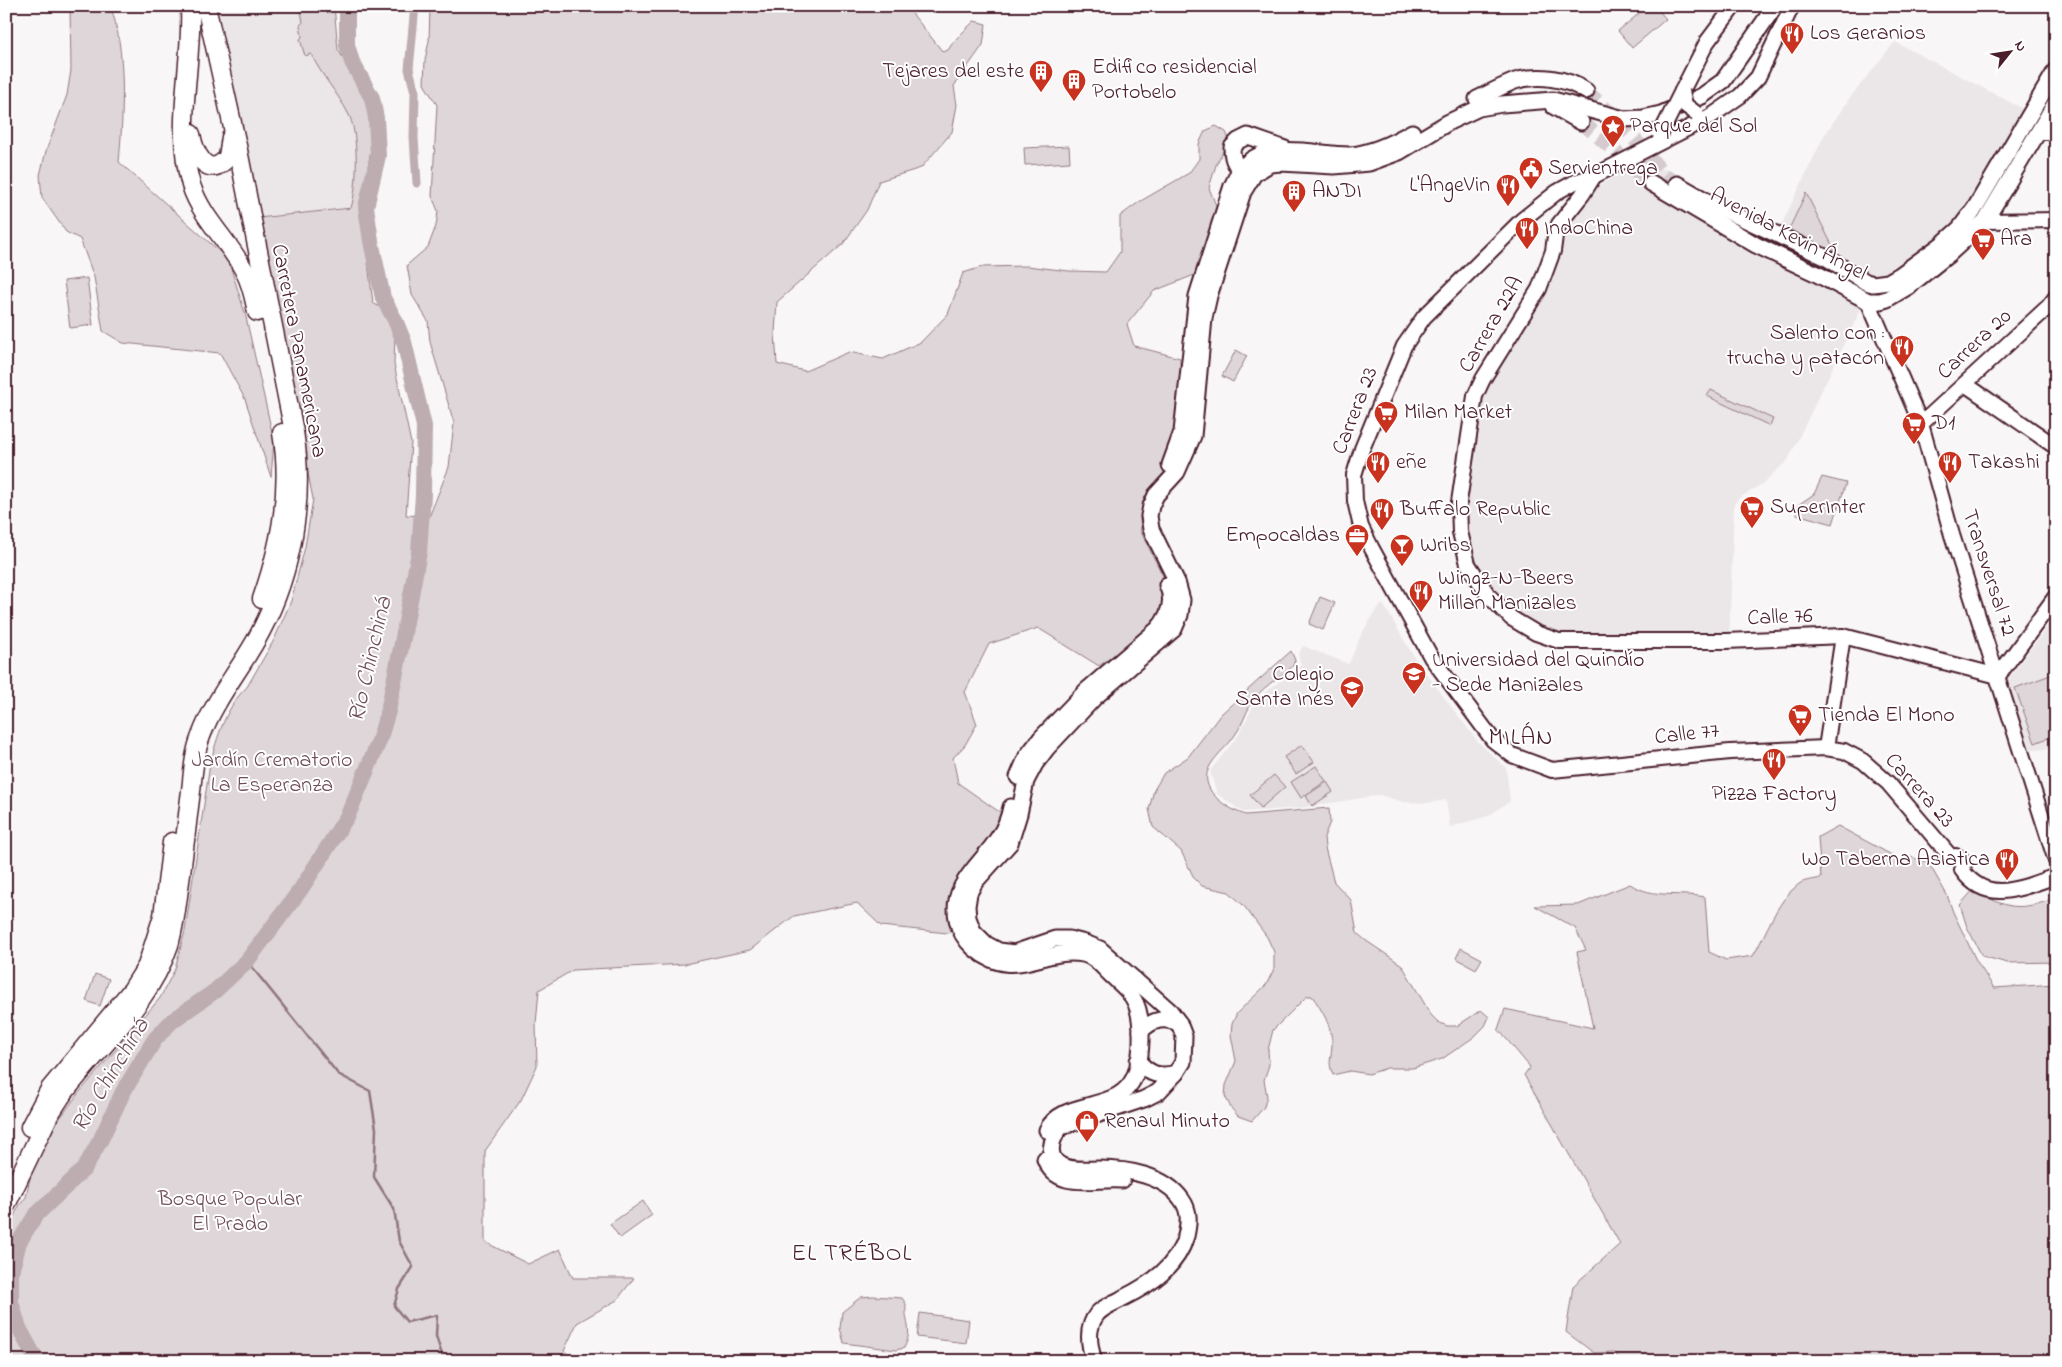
<svg xmlns="http://www.w3.org/2000/svg" width="2062" height="1367" font-family="'Indie Flower',sans-serif">
	<style>
		.built { fill: #ebe6e8 }
		.green { fill: #ded6d9; stroke: #947a82 }
		.lines { fill: none; stroke-linecap: round; stroke-linejoin: round }
		.stream { stroke: #8f747b; stroke-width: 2.5 }
		.canal { stroke: #bdadb0; stroke-width: 9 }
		.river { stroke: #bdadb0; stroke-width: 16 }
		.primary-tunnel { stroke: #d5cbce; stroke-width: 15; stroke-dasharray: 15 8; stroke-linecap: butt }
		.secondary-casing { stroke: #4a1f2b; stroke-width: 18 }
		.primary-casing { stroke: #4a1f2b; stroke-width: 19 }
		.highway-casing { stroke: #4a1f2b; stroke-width: 21 }
		.secondary { stroke: #fff; stroke-width: 14 }
		.primary { stroke: #fff; stroke-width: 15 }
		.highway { stroke: #fff; stroke-width: 18 }
		.secondary-bridge-casing { stroke: #4a1f2b; stroke-width: 18; stroke-linecap: butt }
		.secondary-bridge { stroke: #fff; stroke-width: 14 }
		.labels { text-anchor: middle; dominant-baseline: central; stroke-width: 4; stroke-linejoin: round; paint-order: stroke }
		.poi-label { font-size: 22px; fill: #4a1f2b; stroke: #fff; text-anchor: start }
		.street-label { font-size: 22px; fill: #4a1f2b; stroke: #fff }
		.park-label { font-size: 22px; fill: #6f4d56; stroke: #fff }
		.water-label { font-size: 24px; font-style: italic; fill: #72515a; stroke: #fff }
		.neighbourhood-label { font-size: 24px; letter-spacing: 1px; fill: #4a1f2b; stroke: #fff }
	</style>
	<rect width="100%" height="100%" fill="#f8f6f7"/>
	<filter id="ink" filterUnits="userSpaceOnUse"><feTurbulence type="fractalNoise" baseFrequency=".02" numOctaves="2"/><feDisplacementMap in="SourceGraphic" scale="10" xChannelSelector="R" yChannelSelector="G"/><feConvolveMatrix kernelMatrix="1 2 1 2 8 2 1 2 1" color-interpolation-filters="sRGB"/></filter>
	<g filter="url(#ink)">
		<g class="built">
			<polygon points="215,6 314,6 358,117 361,206 258,218"/>
			<polygon points="1895,42 2023,109 1966,207 1949,227 1870,290 1788,460 1762,484 1739,498 1734,504 1729,639 1559,641 1536,633 1488,595 1460,532 1472,402 1582,195 1618,175 1649,166 1667,170 1706,194 1780,228 1824,136 1849,99"/>
			<polygon points="1383,604 1414,657 1437,688 1478,742 1506,768 1510,801 1488,816 1450,827 1446,800 1425,803 1403,802 1380,795 1300,808 1243,812 1217,794 1210,771 1238,736 1257,699 1301,665 1298,655 1303,646 1349,664 1361,635 1377,609"/>
			<polygon points="2056,615 2056,748 2025,751 2004,685"/>
		</g>
		<g class="green">
			<path d="M70,6H110C127,47 123,118 119,162L228,259L245,313L274,441L271,477L245,399L220,353L123,343L103,331L94,277L80,239L66,232L42,198L40,175L46,151L67,95L71,70Z"/>
			<path d="M300,6H334L338,49L367,102L372,144L361,206L373,303L383,309L395,331L394,364L411,443L406,515L429,517L449,467L454,423L430,342L428,321L412,295L407,265L428,247L436,226L438,211L432,196L437,105L424,84L425,60L429,41L430,6H906L943,52L948,50L954,41L974,21L986,24L983,45L954,86L957,105L952,132L921,168L879,181L867,210L843,244L777,302L775,333L777,364L805,371L849,352L883,359L921,342L948,314L963,273L982,267L1027,266L1069,271L1106,272L1120,252V216L1139,202L1189,173L1199,159V144L1205,131L1216,126L1226,132L1229,139L1216,165L1209,188L1217,208L1197,274L1154,291L1127,324L1134,346L1180,358L1182,432L1170,466L1149,490L1140,517L1141,532L1164,578L1167,617L1099,666L1038,628L989,644L965,692L977,724L965,745L953,758L958,783L998,811L1010,812L961,931L947,933L881,926L857,903L794,916L750,950L685,964L573,970L539,990L536,1024L537,1066L521,1100L485,1151V1242L528,1264L560,1249L573,1278H634L617,1300L577,1323L564,1351L578,1361H11L6,1351V1232L19,1206L26,1197L31,1173L57,1122L78,1094L160,998L175,969L185,931L210,764C217,738 226,706 247,687L274,640L291,601L305,547L313,499L258,218L351,208C358,186 359,132 348,113C337,92 321,75 311,54L305,56L300,39L302,37L300,25L303,22Z"/>
			<polygon points="1648,6 1655,6 1666,19 1632,48 1618,31"/>
			<polygon points="1069,146 1070,162 1025,165 1024,148"/>
			<polygon points="1806,193 1836,253 1789,229"/>
			<polygon points="87,278 93,325 70,328 64,281"/>
			<polygon points="1236,350 1247,356 1233,382 1222,376"/>
			<polygon points="1711,390 1773,419 1770,426 1707,396"/>
			<polygon points="1822,477 1846,483 1833,524 1796,514 1798,505 1814,494"/>
			<polygon points="1320,597 1335,603 1323,630 1309,624"/>
			<path d="M1291,651L1295,660L1293,666C1279,678 1260,688 1251,704C1245,714 1242,726 1235,735C1229,745 1218,753 1211,764C1195,788 1226,809 1246,815L1329,808L1330,822L1324,837L1325,848L1334,882L1351,900L1357,933L1365,940L1402,965L1431,1015L1438,1022L1447,1026H1457L1481,1010L1489,1017L1485,1026L1474,1037L1442,1059L1413,1068H1387L1369,1074L1350,1071L1333,1075C1327,1060 1332,1058 1332,1044C1332,1026 1322,1010 1312,996H1307L1273,1030L1268,1050L1269,1065L1264,1080L1267,1096L1264,1107L1252,1121L1238,1116L1231,1108L1225,1096L1226,1085L1236,1061L1231,1035L1232,1024L1237,1013L1266,985L1274,969V952L1267,937L1244,906L1229,892L1202,886L1194,878L1181,851L1153,827L1149,809L1154,790L1164,773L1188,757L1221,714Z"/>
			<polygon points="2056,673 2056,735 2035,743 2015,688"/>
			<polygon points="1302,745 1314,762 1296,774 1284,757"/>
			<polygon points="1316,766 1326,781 1301,798 1291,782"/>
			<polygon points="1274,775 1285,787 1261,808 1250,795"/>
			<polygon points="1327,782 1333,792 1312,806 1306,796"/>
			<path d="M1838,826L1901,860L1907,856L1928,862L1947,895L1953,912L1976,960L1994,988L2056,984V1361H1620L1615,1352L1594,1353L1566,1332L1573,1286L1620,1244L1524,1075L1530,1067L1498,1029L1505,1009L1593,1028L1577,952L1586,950L1575,928L1535,906L1578,905L1630,884C1653,899 1679,892 1705,897L1709,952L1726,960L1753,956C1767,933 1776,901 1799,884C1804,880 1814,880 1821,878L1818,837Z"/>
			<path d="M1974,889C2006,910 2020,911 2056,898V962L2007,963L1982,956L1967,927L1960,905Z"/>
			<polygon points="1461,948 1482,959 1476,969 1456,958"/>
			<polygon points="95,974 109,979 100,1006 86,1001"/>
			<polygon points="643,1201 652,1215 620,1238 610,1224"/>
			<path d="M873,1296L902,1298L906,1304C904,1323 914,1329 904,1348L896,1350L844,1343L840,1328L842,1312L861,1297Z"/>
			<polygon points="920,1313 969,1320 966,1343 917,1337"/>
		</g>
		<g class="lines">
			<polyline class="stream" points="247,961 338,1074 370,1091 376,1129 374,1177 394,1209 399,1241 413,1267 399,1289 394,1306 407,1322 437,1315 436,1336 444,1361"/>
			<polyline class="canal" points="415,6 409,69 415,92 414,138 417,183"/>
			<polyline class="river" points="37,1361 19,1328 11,1302 11,1273 19,1242 35,1216 84,1169 101,1139 123,1092 155,1039 172,1021 215,991 247,961 301,889 348,815 379,741 388,711 403,638 419,552 423,495 424,426 404,342 395,320 383,298 371,241 366,207 378,156 376,118 372,98 352,62 347,45 347,6"/>
			<g class="primary-tunnel">
				<polyline points="1586,91 1623,125 1663,174 1677,184"/>
				<path d="M1581,122C1606,141 1627,164 1651,183"/>
			</g>
			<defs>
				<g id="secondary">
					<polyline points="1792,6 1758,77 1740,96 1710,117 1594,176 1575,182 1557,192 1522,220 1424,317 1404,346 1362,449 1354,475 1355,501 1361,527 1371,547 1431,657 1493,740 1512,755 1552,770 1730,752 1826,748 1844,751 1863,761 1888,783 1951,857"/>
					<polyline points="1682,91 1707,42 1734,6"/>
					<polyline points="2039,132 2056,132"/>
					<polyline points="1594,176 1582,195 1559,224 1555,236 1553,251 1539,289 1483,379 1475,396 1459,502 1460,532 1468,564 1488,595 1511,618 1536,633 1559,641 1726,641 1843,636 1998,676 2056,596"/>
					<polyline points="1985,221 2056,220"/>
					<polyline points="1868,301 1921,424 1952,535 2056,861"/>
					<polyline points="1965,384 2056,447"/>
					<polyline points="1921,424 2048,307 2056,297"/>
					<polyline points="1826,748 1843,636"/>
					<path d="M1951,857L1956,856L1961,858L1964,865L1962,870C1987,906 2023,887 2056,876"/>
				</g>
				<g id="primary">
					<path d="M1477,99C1489,93 1502,86 1515,81C1538,74 1567,78 1586,91"/>
					<polyline points="1553,106 1581,122"/>
					<path d="M1250,173C1235,168 1232,161 1232,147L1238,141L1248,136L1285,149"/>
					<polyline points="1651,183 1756,245 1817,274 1868,301 1880,301 1887,299 1909,286 1949,254 1985,221 2056,102"/>
					<polyline points="1677,184 1710,203 1827,258 1866,282 1873,284 1888,282 1900,275 1941,245 1960,228 1975,208 2056,70"/>
					<path d="M1170,465L1182,432L1197,296L1232,186C1235,181 1237,174 1241,169C1267,137 1317,156 1351,155C1373,153 1393,143 1412,132"/>
					<path d="M1018,777L1027,756L1041,738L1086,691L1158,629C1169,616 1175,601 1167,585"/>
					<path d="M1011,807C1009,818 1005,828 998,838C982,864 950,884 957,919C959,930 966,941 974,948C1015,983 1041,947 1083,954C1094,956 1102,966 1110,974C1117,981 1128,989 1133,998C1145,1017 1143,1065 1131,1083C1112,1112 1063,1099 1047,1130"/>
					<path d="M1141,1031C1153,1019 1164,1017 1179,1023"/>
					<path d="M1138,1061C1149,1074 1159,1078 1176,1073"/>
					<path d="M1045,1159C1057,1192 1096,1177 1122,1180"/>
					<path d="M1094,1361C1089,1345 1086,1328 1097,1314C1104,1306 1115,1303 1123,1298C1151,1284 1177,1267 1186,1236C1189,1223 1190,1211 1182,1200C1165,1175 1127,1169 1099,1169C1087,1169 1073,1171 1062,1166C1045,1158 1051,1138 1061,1127L1144,1099L1158,1092L1176,1073L1183,1062L1184,1036L1179,1023L1170,1011L1100,949L1085,943L1069,939H1055L1014,953L999,951L986,944L973,931L968,918L967,906L969,893L975,882L1010,843L1019,814L1026,781L1035,764L1047,748L1095,697L1174,629L1180,615L1182,600L1177,582L1151,529L1149,516L1151,506L1156,495L1177,472L1193,436L1204,318L1209,296L1243,192L1254,174L1270,164L1281,163L1334,166L1369,163L1399,152L1449,122L1479,108L1502,104L1553,100L1624,119L1643,118L1661,114L1702,96L1723,81L1775,6"/>
				</g>
				<g id="highway">
					<path d="M190,6C193,65 174,127 191,185C202,219 229,241 245,272C252,285 254,298 257,312"/>
					<path d="M191,134C194,152 207,182 228,157L231,137"/>
					<path d="M262,599C281,545 292,489 282,433"/>
					<polyline points="30,1127 50,1089 132,990 147,966 163,916 172,842"/>
					<path d="M6,1205L49,1115L60,1098C97,1048 149,1005 169,945C175,924 177,903 180,881C184,851 187,821 191,791C193,773 194,753 201,736C215,698 243,666 261,631C292,571 305,499 294,432L238,150L206,6"/>
				</g>
			</defs>
			<use href="#secondary" class="secondary-casing"/>
			<use href="#primary" class="primary-casing"/>
			<use href="#highway" class="highway-casing"/>
			<use href="#secondary" class="secondary"/>
			<use href="#primary" class="primary"/>
			<use href="#highway" class="highway"/>
			<defs>
				<g id="secondary-bridge">
					<polyline points="1682,91 1685,105 1697,114"/>
					<polyline points="1660,135 1682,91"/>
				</g>
			</defs>
			<use href="#secondary-bridge" class="secondary-bridge-casing"/>
			<use href="#secondary-bridge" class="secondary-bridge"/>
		</g>
	</g>
	<defs>
		<symbol id="restaurant-pin" viewBox="-11 -11 22 30"><path d="M0 17L-7.5 6A9.5 9.5 0 1 1 7.5 6Z" fill="#c8321e" stroke="#fff"/><path d="M-5-6h1v4h1v-4h1v4h1v-4h1v5L-1.5 .5V6h-2V.5L-5-1ZM5-6V6H3V1.5H1.5Q1.5-4 5-6Z" fill="#fff"/></symbol>
		<symbol id="building-pin" viewBox="-11 -11 22 30"><path d="M0 17L-7.5 6A9.5 9.5 0 1 1 7.5 6Z" fill="#c8321e" stroke="#fff"/><path d="M-4-6H4V6H1V3H-1V6H-4ZM-2.5-4.3h1.7v1.8h-1.7ZM.8-4.3h1.7v1.8H.8ZM-2.5-1h1.7V.8h-1.7ZM.8-1h1.7V.8H.8Z" fill="#fff"/></symbol>
		<symbol id="sight-pin" viewBox="-11 -11 22 30"><path d="M0 17L-7.5 6A9.5 9.5 0 1 1 7.5 6Z" fill="#c8321e" stroke="#fff"/><path d="M0-6L1.8-2.2L6-1.7L2.9 1.2L3.7 5.4L0 3.3L-3.7 5.4L-2.9 1.2L-6-1.7L-1.8-2.2Z" fill="#fff"/></symbol>
		<symbol id="civic-pin" viewBox="-11 -11 22 30"><path d="M0 17L-7.5 6A9.5 9.5 0 1 1 7.5 6Z" fill="#c8321e" stroke="#fff"/><path d="M-.6-6.5H3V-4.5H.6V-3L4-1V1h2V6H-6V1h2V-1L-.6-3ZM-1.2 2.5V6h2.4V2.5Z" fill="#fff"/></symbol>
		<symbol id="supermarket-pin" viewBox="-11 -11 22 30"><path d="M0 17L-7.5 6A9.5 9.5 0 1 1 7.5 6Z" fill="#c8321e" stroke="#fff"/><path d="M-6-5.5h2.5l.6 2H6L4.5 2H-2.5L-4.4-4H-6ZM-1.5 3.2a1.3 1.3 0 1 0 .1 0ZM3 3.2a1.3 1.3 0 1 0 .1 0Z" fill="#fff"/></symbol>
		<symbol id="office-pin" viewBox="-11 -11 22 30"><path d="M0 17L-7.5 6A9.5 9.5 0 1 1 7.5 6Z" fill="#c8321e" stroke="#fff"/><path d="M-6-3h4V-5.5h4V-3h4V5H-6ZM-1-4.5V-3h2v-1.5ZM-6 0V1H6V0Z" fill="#fff"/></symbol>
		<symbol id="bar-pin" viewBox="-11 -11 22 30"><path d="M0 17L-7.5 6A9.5 9.5 0 1 1 7.5 6Z" fill="#c8321e" stroke="#fff"/><path d="M-6-5H6L.8 .8V4.5H3.5V6h-7V4.5H-.8V.8Z" fill="#fff"/></symbol>
		<symbol id="university-pin" viewBox="-11 -11 22 30"><path d="M0 17L-7.5 6A9.5 9.5 0 1 1 7.5 6Z" fill="#c8321e" stroke="#fff"/><path d="M0-5L7-2L0 1L-7-2ZM-4 1L0 2.5L4 1V4Q0 6-4 4Z" fill="#fff"/></symbol>
		<symbol id="school-pin" viewBox="-11 -11 22 30"><path d="M0 17L-7.5 6A9.5 9.5 0 1 1 7.5 6Z" fill="#c8321e" stroke="#fff"/><path d="M0-5L7-2L0 1L-7-2ZM-4 1L0 2.5L4 1V4Q0 6-4 4Z" fill="#fff"/></symbol>
		<symbol id="shop-pin" viewBox="-11 -11 22 30"><path d="M0 17L-7.5 6A9.5 9.5 0 1 1 7.5 6Z" fill="#c8321e" stroke="#fff"/><path d="M-5-2.5h2.3a2.7 3.5 0 0 1 5.4 0H5L5.5 6h-11ZM-1.5-2.5h3a1.5 2.3 0 0 0-3 0Z" fill="#fff"/></symbol>
	</defs>
	<g fill-rule="evenodd">
		<use href="#restaurant-pin" x="1778" y="20" width="28" height="38"/>
		<use href="#building-pin" x="1027" y="58" width="28" height="38"/>
		<use href="#building-pin" x="1060" y="67" width="28" height="38"/>
		<use href="#sight-pin" x="1599" y="113" width="28" height="38"/>
		<use href="#civic-pin" x="1517" y="155" width="28" height="38"/>
		<use href="#restaurant-pin" x="1494" y="172" width="28" height="38"/>
		<use href="#building-pin" x="1280" y="178" width="28" height="38"/>
		<use href="#restaurant-pin" x="1513" y="215" width="28" height="38"/>
		<use href="#supermarket-pin" x="1969" y="226" width="28" height="38"/>
		<use href="#restaurant-pin" x="1888" y="333" width="28" height="38"/>
		<use href="#supermarket-pin" x="1372" y="399" width="28" height="38"/>
		<use href="#supermarket-pin" x="1900" y="410" width="28" height="38"/>
		<use href="#restaurant-pin" x="1364" y="449" width="28" height="38"/>
		<use href="#restaurant-pin" x="1936" y="449" width="28" height="38"/>
		<use href="#supermarket-pin" x="1738" y="494" width="28" height="38"/>
		<use href="#restaurant-pin" x="1368" y="496" width="28" height="38"/>
		<use href="#office-pin" x="1343" y="522" width="28" height="38"/>
		<use href="#bar-pin" x="1388" y="532" width="28" height="38"/>
		<use href="#restaurant-pin" x="1407" y="578" width="28" height="38"/>
		<use href="#university-pin" x="1400" y="660" width="28" height="38"/>
		<use href="#school-pin" x="1338" y="674" width="28" height="38"/>
		<use href="#supermarket-pin" x="1786" y="702" width="28" height="38"/>
		<use href="#restaurant-pin" x="1760" y="746" width="28" height="38"/>
		<use href="#restaurant-pin" x="1993" y="846" width="28" height="38"/>
		<use href="#shop-pin" x="1073" y="1108" width="28" height="38"/>
	</g>
	<g class="labels">
		<g class="poi-label">
			<text x="1810" y="34">Los Geranios</text>
			<text x="1092" y="68">Edifico residencial<tspan x="1092" dy="25">Portobelo</tspan></text>
			<text x="1024" y="72" text-anchor="end">Tejares del este</text>
			<text x="1630" y="127">Parque del Sol</text>
			<text x="1548" y="169">Servientrega</text>
			<text x="1490" y="186" text-anchor="end">L'AngeVin</text>
			<text x="1312" y="192">ANDI</text>
			<text x="1544" y="229">IndoChina</text>
			<text x="2000" y="240">Ara</text>
			<text x="1884" y="334" text-anchor="end">Salento con :<tspan x="1884" dy="25">trucha y patacón</tspan></text>
			<text x="1404" y="413">Milan Market</text>
			<text x="1932" y="424">D1</text>
			<text x="1396" y="463">eñe</text>
			<text x="1968" y="463">Takashi</text>
			<text x="1770" y="508">SuperInter</text>
			<text x="1400" y="510">Buffalo Republic</text>
			<text x="1340" y="536" text-anchor="end">Empocaldas</text>
			<text x="1420" y="546">Wribs</text>
			<text x="1438" y="579">Wingz-N-Beers<tspan x="1438" dy="25">Millan Manizales</tspan></text>
			<text x="1432" y="661">Universidad del Quindío<tspan x="1432" dy="25">- Sede Manizales</tspan></text>
			<text x="1334" y="675" text-anchor="end">Colegio<tspan x="1334" dy="25">Santa Inés</tspan></text>
			<text x="1818" y="716">Tienda El Mono</text>
			<text x="1774" y="795" text-anchor="middle">Pizza Factory</text>
			<text x="1990" y="860" text-anchor="end">Wo Taberna Asiatica</text>
			<text x="1104" y="1122">Renaul Minuto</text>
		</g>
		<g class="street-label">
			<text transform="translate(1788 235) rotate(28)">Avenida Kevin Ángel</text>
			<text transform="translate(1492 325) rotate(-60)">Carrera 22A</text>
			<text transform="translate(1975 345) rotate(-43)">Carrera 20</text>
			<text transform="translate(298 351) rotate(79)">Carretera Panamericana</text>
			<text transform="translate(1356 411) rotate(-69)">Carrera 23</text>
			<text transform="translate(1988 573) rotate(72)">Transversal 72</text>
			<text transform="translate(1780 618) rotate(-2)">Calle 76</text>
			<text transform="translate(1687 735) rotate(-6)">Calle 77</text>
			<text transform="translate(1919 791) rotate(48)">Carrera 23</text>
		</g>
		<g class="park-label">
			<text x="272" y="761">Jardín Crematorio<tspan x="272" dy="25">La Esperanza</tspan></text>
			<text x="230" y="1200">Bosque Popular<tspan x="230" dy="25">El Prado</tspan></text>
		</g>
		<g class="water-label">
			<text transform="translate(371 660) rotate(-77)">Río Chinchiná</text>
			<text transform="translate(111 1076) rotate(-59)">Río Chinchiná</text>
		</g>
		<g class="neighbourhood-label">
			<text x="1521" y="738">MILÁN</text>
			<text x="852" y="1254">EL TRÉBOL</text>
		</g>
	</g>
	<rect width="2062" height="1367" fill="none" stroke="#fff" stroke-width="25"/>
	<rect x="12" y="12" width="2037" height="1342" fill="none" stroke="#4a1f2b" stroke-width="2" filter="url(#ink)"/>
	<g transform="translate(2010 52) rotate(60)" stroke="#ffffff" stroke-width="4" paint-order="stroke">
	<path d="M0-4L9 19L0 12L-9 19Z" fill="#4a1f2b"/>
	<text y="-8" font-size="14" font-weight="bold" text-anchor="middle" fill="#4a1f2b">N</text>
	</g>
</svg>
